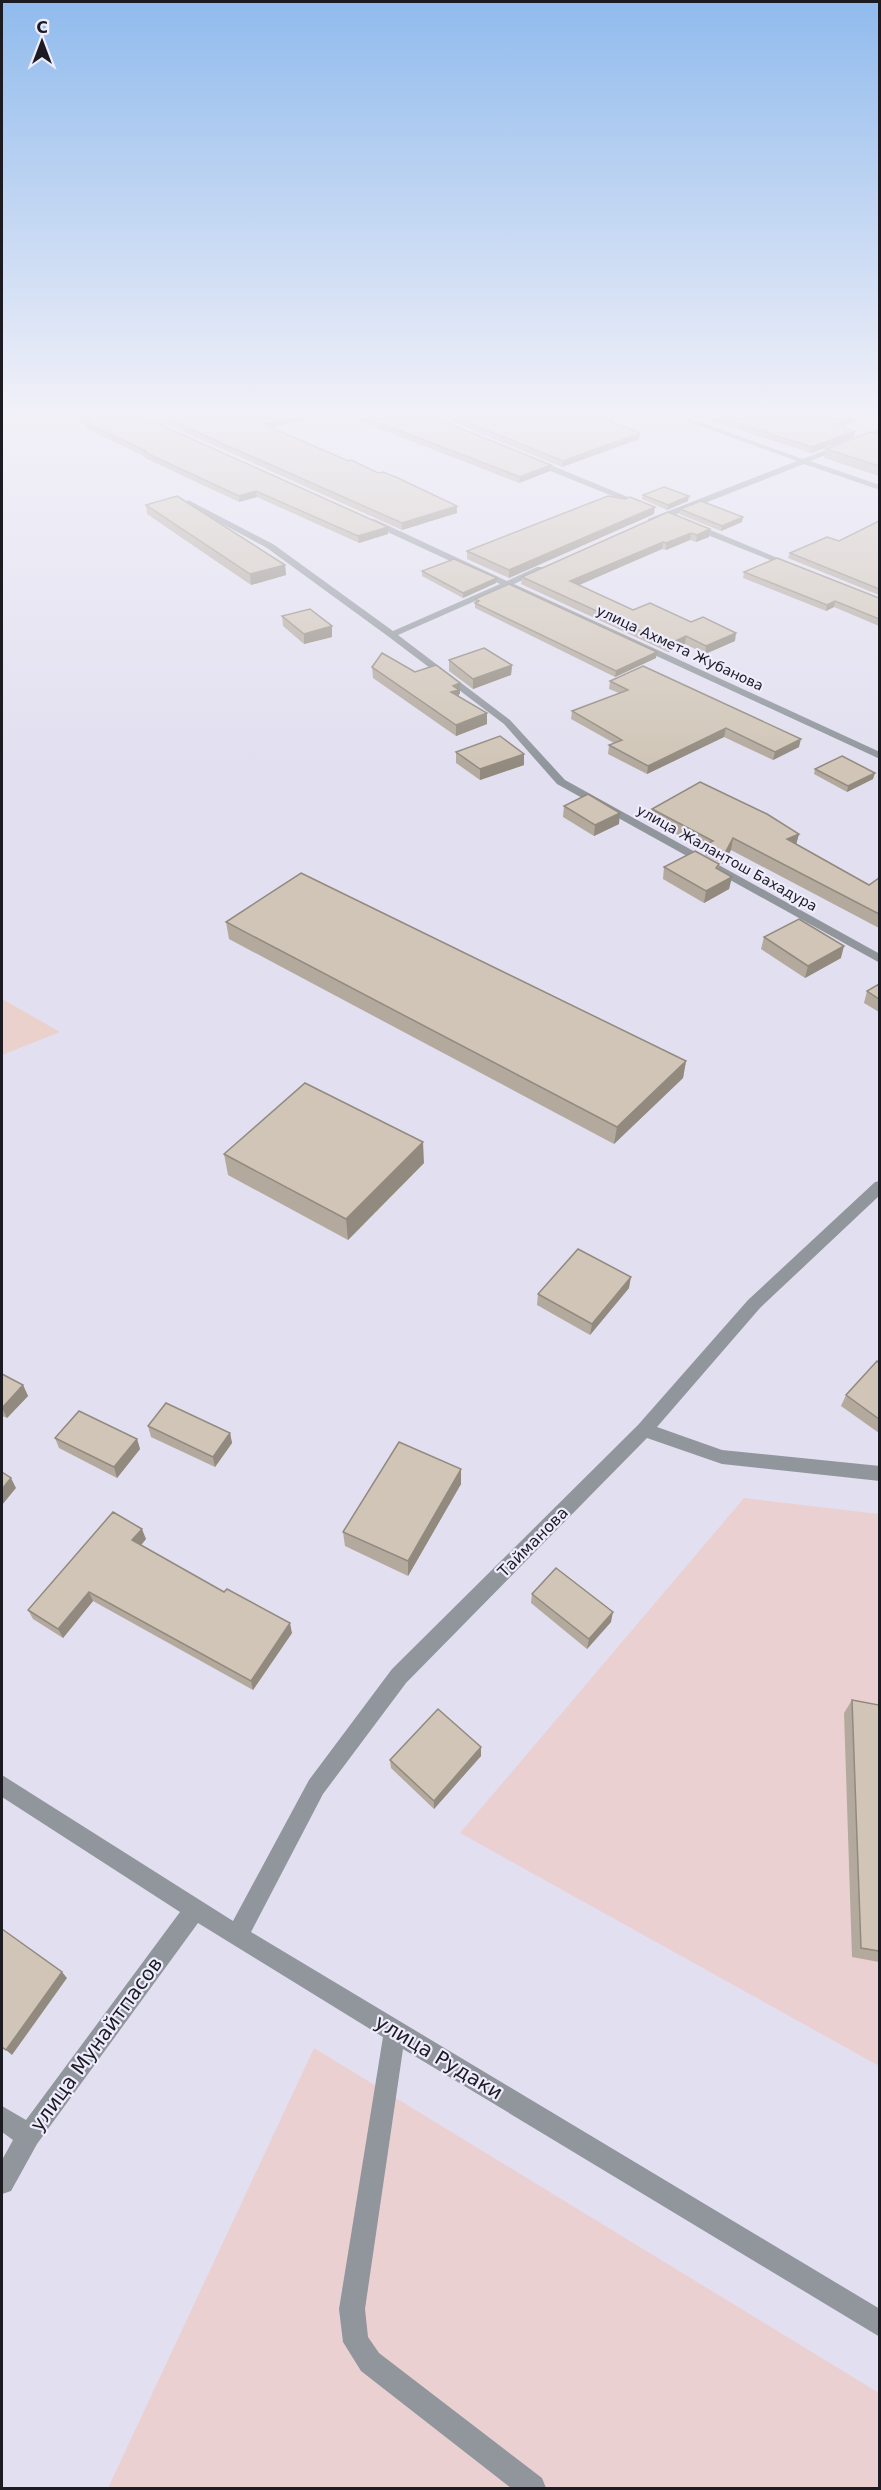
<svg xmlns="http://www.w3.org/2000/svg" width="881" height="2490" font-family="'DejaVu Sans',sans-serif">
	<style>
		.commercial { fill: #ebd1cb }
		.industrial { fill: #ebd0d2 }
		.lines { fill: none; stroke-linecap: round; stroke-linejoin: round }
		.street { fill: #90969c; fill-rule: evenodd }
		.wall { fill: #b3a99d }
		.shaded-wall { fill: #928a7f }
		.building { fill: #d0c5b6; stroke: #928a7f; stroke-width: 1.5 }
		.labels { text-anchor: middle; dominant-baseline: central; stroke-width: 4.5; stroke-linejoin: round; paint-order: stroke }
		.far-street-label { font-size: 14px; fill: #1c1b21; stroke: #efecfe }
		.street-label { font-size: 16px; fill: #1c1b21; stroke: #efecfe }
		.near-street-label { font-size: 20px; fill: #1c1b21; stroke: #efecfe }
	</style>
	<rect width="100%" height="100%" fill="#e2dff0"/>
	<polygon class="commercial" points="2,999 60,1032 2,1055"/>
	<g class="industrial">
		<polygon points="744,1498 879,1514 879,2066 460,1833"/>
		<polygon points="314,2048 879,2393 879,2488 108,2488"/>
	</g>
	<g class="lines">
		<g class="street">
			<polygon points="678,418 688,418 803,459 880,429 880,434 810,461 880,485 880,490 804,464 654,523 648,523 648,519 797,461"/>
			<polygon points="528,458 534,458 647,505 640,507 528,462"/>
			<polygon points="188,500 273,544 393,631 500,584 368,523 368,519 374,519 507,581 537,567 543,567 543,571 514,584 880,752 880,759 507,587 398,635 510,720 565,780 880,954 880,963 557,784 504,724 389,637 267,548 185,504"/>
			<polygon points="690,524 696,524 797,566 790,568 690,528"/>
			<polygon points="880,1181 880,1195 760,1308 657,1427 722,1450 880,1466 880,1481 722,1464 647,1438 406,1683 323,1794 251,1932 880,2309 880,2337 403,2049 365,2309 368,2337 379,2353 542,2478 546,2488 511,2488 361,2371 343,2342 339,2309 383,2037 198,1923 37,2144 11,2191 2,2194 2,2160 13,2140 2,2132 2,2106 26,2120 180,1912 2,1797 2,1775 233,1921 309,1780 392,1669 638,1425 748,1300 875,1182"/>
		</g>
	</g>
	<g class="wall">
		<polygon points="72,418 145,418 388,527 388,534 359,543 257,497 239,502 145,458 144,456 87,429 86,425"/>
		<polygon points="153,418 308,418 272,428 457,513 402,530"/>
		<polygon points="352,418 435,418 550,471 519,483"/>
		<polygon points="443,418 613,418 612,423 640,433 639,439 562,467"/>
		<polygon points="702,418 864,418 843,427 854,437 811,453"/>
		<polygon points="879,435 879,476 824,458 826,449"/>
		<polygon points="643,495 688,501 667,510 642,499"/>
		<polygon points="625,499 654,514 509,578 467,559 467,551"/>
		<polygon points="146,505 285,565 286,575 251,585 147,514"/>
		<polygon points="680,509 742,522 721,531 679,514"/>
		<polygon points="668,512 709,537 696,542 690,540 666,550 662,549 579,585 633,610 735,641 705,654 685,644 668,652 521,584 522,577"/>
		<polygon points="879,521 879,595 788,558 790,553 839,541"/>
		<polygon points="422,571 496,583 463,598 422,576"/>
		<polygon points="744,572 879,598 879,626 834,607 826,611 743,578"/>
		<polygon points="475,599 656,658 615,677 475,608"/>
		<polygon points="282,616 332,626 332,637 304,644 283,626"/>
		<polygon points="449,660 512,665 511,675 473,689 449,671"/>
		<polygon points="372,667 415,672 460,683 460,694 459,694 459,696 487,724 456,736 373,678"/>
		<polygon points="610,681 799,747 773,760 724,737 647,774 608,754 609,745 614,743 571,719 572,711 619,693 609,689"/>
		<polygon points="456,752 524,754 524,765 480,780 456,763"/>
		<polygon points="815,769 873,779 847,792 814,774"/>
		<polygon points="564,806 619,824 594,836 563,817"/>
		<polygon points="652,809 799,834 796,844 869,885 879,878 879,928 731,850 723,864 705,855 706,850 650,820"/>
		<polygon points="719,864 718,869 732,877 729,889 704,903 663,879 664,867"/>
		<polygon points="226,922 686,1061 683,1078 614,1144 229,939"/>
		<polygon points="764,937 841,958 805,978 761,949"/>
		<polygon points="879,984 879,1012 864,1003 867,991"/>
		<polygon points="224,1154 424,1163 348,1240 228,1175"/>
		<polygon points="629,1288 590,1335 537,1305 538,1294"/>
		<polygon points="879,1363 879,1433 841,1406 846,1395"/>
		<polygon points="2,1374 23,1385 28,1396 7,1418 2,1416"/>
		<polygon points="148,1426 230,1433 232,1443 215,1467 151,1437"/>
		<polygon points="55,1438 137,1439 140,1449 117,1478 59,1448"/>
		<polygon points="461,1469 461,1484 408,1576 345,1546 343,1532"/>
		<polygon points="146,1539 141,1545 292,1633 253,1690 93,1601 63,1638 33,1619 28,1610"/>
		<polygon points="532,1594 611,1622 587,1649 531,1603"/>
		<polygon points="852,1700 879,1705 879,1962 852,1957 844,1713"/>
		<polygon points="481,1756 434,1809 391,1768 390,1760"/>
	</g>
	<g class="shaded-wall">
		<polygon points="285,418 308,418 264,430 263,424"/>
		<polygon points="850,418 864,418 834,430 835,424"/>
		<polygon points="855,431 854,437 811,453 812,447"/>
		<polygon points="640,433 639,439 562,467 563,461"/>
		<polygon points="551,465 550,471 519,483 520,477"/>
		<polygon points="256,491 257,497 239,502 239,496"/>
		<polygon points="689,496 688,501 667,510 668,505"/>
		<polygon points="457,506 457,513 402,530 402,523"/>
		<polygon points="655,507 654,514 509,578 509,570"/>
		<polygon points="743,517 742,522 721,531 722,526"/>
		<polygon points="388,527 388,534 359,543 358,536"/>
		<polygon points="710,529 709,537 696,542 697,535"/>
		<polygon points="691,533 690,540 666,550 666,543"/>
		<polygon points="663,542 662,549 570,589 570,581"/>
		<polygon points="285,565 286,575 251,585 250,574"/>
		<polygon points="497,578 496,583 463,598 463,593"/>
		<polygon points="835,601 834,607 826,611 827,605"/>
		<polygon points="332,626 332,637 304,644 304,634"/>
		<polygon points="736,633 735,641 705,654 706,646"/>
		<polygon points="686,636 685,644 668,652 669,644"/>
		<polygon points="657,652 656,658 615,677 616,671"/>
		<polygon points="512,665 511,675 473,689 473,679"/>
		<polygon points="460,683 460,694 459,694 458,701 451,703 453,686"/>
		<polygon points="487,713 487,724 456,736 456,725"/>
		<polygon points="726,728 724,737 647,774 648,766"/>
		<polygon points="801,739 799,747 773,760 775,752"/>
		<polygon points="524,754 524,765 480,780 480,769"/>
		<polygon points="875,773 873,779 847,792 848,786"/>
		<polygon points="620,813 619,824 594,836 595,825"/>
		<polygon points="799,834 796,845 787,839"/>
		<polygon points="733,838 731,850 723,864 725,853"/>
		<polygon points="732,877 729,889 704,903 706,891"/>
		<polygon points="844,946 841,958 805,978 808,966"/>
		<polygon points="686,1061 683,1078 614,1144 617,1127"/>
		<polygon points="423,1142 424,1163 348,1240 346,1219"/>
		<polygon points="631,1277 629,1288 590,1335 592,1324"/>
		<polygon points="23,1385 28,1396 7,1418 2,1408"/>
		<polygon points="230,1433 232,1443 215,1467 213,1457"/>
		<polygon points="137,1439 140,1449 117,1478 114,1467"/>
		<polygon points="461,1469 461,1484 408,1576 408,1561"/>
		<polygon points="11,1478 16,1488 2,1505 2,1489"/>
		<polygon points="142,1529 146,1539 136,1551 132,1540"/>
		<polygon points="89,1592 93,1601 63,1638 58,1629"/>
		<polygon points="613,1612 611,1622 587,1649 589,1639"/>
		<polygon points="290,1623 292,1633 253,1690 251,1681"/>
		<polygon points="481,1747 481,1756 434,1809 434,1801"/>
		<polygon points="62,1972 67,1978 12,2055 6,2050"/>
	</g>
	<g class="building">
		<polygon points="83,418 145,418 388,527 358,536 256,491 239,496 144,452 146,451 86,423 90,422"/>
		<polygon points="165,418 285,418 263,424 348,461 351,460 378,473 383,472 398,478 457,506 402,523"/>
		<polygon points="367,418 435,418 551,465 520,477"/>
		<polygon points="457,418 612,418 611,422 640,433 563,461"/>
		<polygon points="721,418 850,418 835,424 855,431 812,447"/>
		<polygon points="870,432 879,435 879,466 826,449"/>
		<polygon points="664,487 689,496 668,505 643,495"/>
		<polygon points="177,496 285,565 250,574 146,505"/>
		<polygon points="608,496 625,499 630,497 655,507 509,570 467,551"/>
		<polygon points="701,501 743,517 722,526 680,509"/>
		<polygon points="668,512 710,529 697,535 691,533 666,543 663,542 570,581 633,610 650,603 691,622 703,617 736,633 706,646 686,636 669,644 522,577"/>
		<polygon points="879,521 879,589 790,553 827,537 839,541"/>
		<polygon points="777,558 879,598 879,619 835,601 827,605 744,572"/>
		<polygon points="454,559 497,578 463,593 422,571"/>
		<polygon points="509,584 657,652 616,671 475,603 479,601 475,599"/>
		<polygon points="310,609 332,626 304,634 282,616"/>
		<polygon points="484,648 512,665 473,679 449,660"/>
		<polygon points="382,653 415,672 436,665 460,683 453,686 459,690 451,692 487,713 456,725 372,667"/>
		<polygon points="643,666 801,739 775,752 726,728 648,766 609,745 622,740 572,711 628,690 610,681"/>
		<polygon points="500,736 524,754 480,769 456,752"/>
		<polygon points="842,756 875,773 848,786 815,769"/>
		<polygon points="700,782 767,814 799,834 787,839 869,885 879,878 879,914 733,838 725,853 707,844 713,841 652,809"/>
		<polygon points="588,794 620,813 595,825 564,806"/>
		<polygon points="695,851 719,864 716,868 732,877 706,891 664,867"/>
		<polygon points="301,873 686,1061 617,1127 226,922"/>
		<polygon points="799,919 844,946 808,966 764,937"/>
		<polygon points="879,984 879,999 867,991"/>
		<polygon points="305,1083 423,1142 346,1219 224,1154"/>
		<polygon points="578,1249 631,1277 592,1324 538,1294"/>
		<polygon points="877,1361 879,1363 879,1419 846,1395"/>
		<polygon points="2,1374 23,1385 2,1408"/>
		<polygon points="166,1403 230,1433 213,1457 148,1426"/>
		<polygon points="79,1411 137,1439 114,1467 55,1438"/>
		<polygon points="399,1442 461,1469 408,1561 343,1532"/>
		<polygon points="2,1472 11,1478 2,1489"/>
		<polygon points="113,1512 142,1529 132,1540 224,1592 227,1589 290,1623 251,1681 89,1592 58,1629 28,1610"/>
		<polygon points="556,1568 613,1612 589,1639 532,1594"/>
		<polygon points="852,1700 879,1705 879,1951 861,1948"/>
		<polygon points="438,1709 481,1747 434,1801 390,1760"/>
		<polygon points="2,1929 62,1972 6,2050 2,2047"/>
	</g>
	<linearGradient id="sky" x2="0" y2="1"><stop stop-color="#90bbed"/><stop offset="0.54" stop-color="#f2f1f8"/><stop offset="1" stop-color="#f2f1f8" stop-opacity="0"/></linearGradient>
	<rect width="881" height="767" fill="url(#sky)"/>
	<g class="labels">
		<g class="far-street-label">
			<text transform="translate(680 648) rotate(25)">улица Ахмета Жубанова</text>
			<text transform="translate(727 858) rotate(29)">улица Жалантош Бахадура</text>
		</g>
		<g class="street-label">
			<text transform="translate(533 1542) rotate(-45)">Тайманова</text>
		</g>
		<g class="near-street-label">
			<text transform="translate(96 2044) rotate(-54)">улица Мунайтпасов</text>
			<text transform="translate(439 2057) rotate(31)">улица Рудаки</text>
		</g>
	</g>
	<rect width="881" height="2490" fill="none" stroke="#1c1b21" stroke-width="6"/>
	<g transform="translate(42 42)" stroke="#efecfe" stroke-width="4.5" paint-order="stroke">
	<path d="M0-4.5L10 22L0 15L-10 22Z" fill="#1c1b21"/>
	<text y="-9" font-size="16" font-weight="bold" text-anchor="middle" fill="#1c1b21">С</text>
	</g>
</svg>
